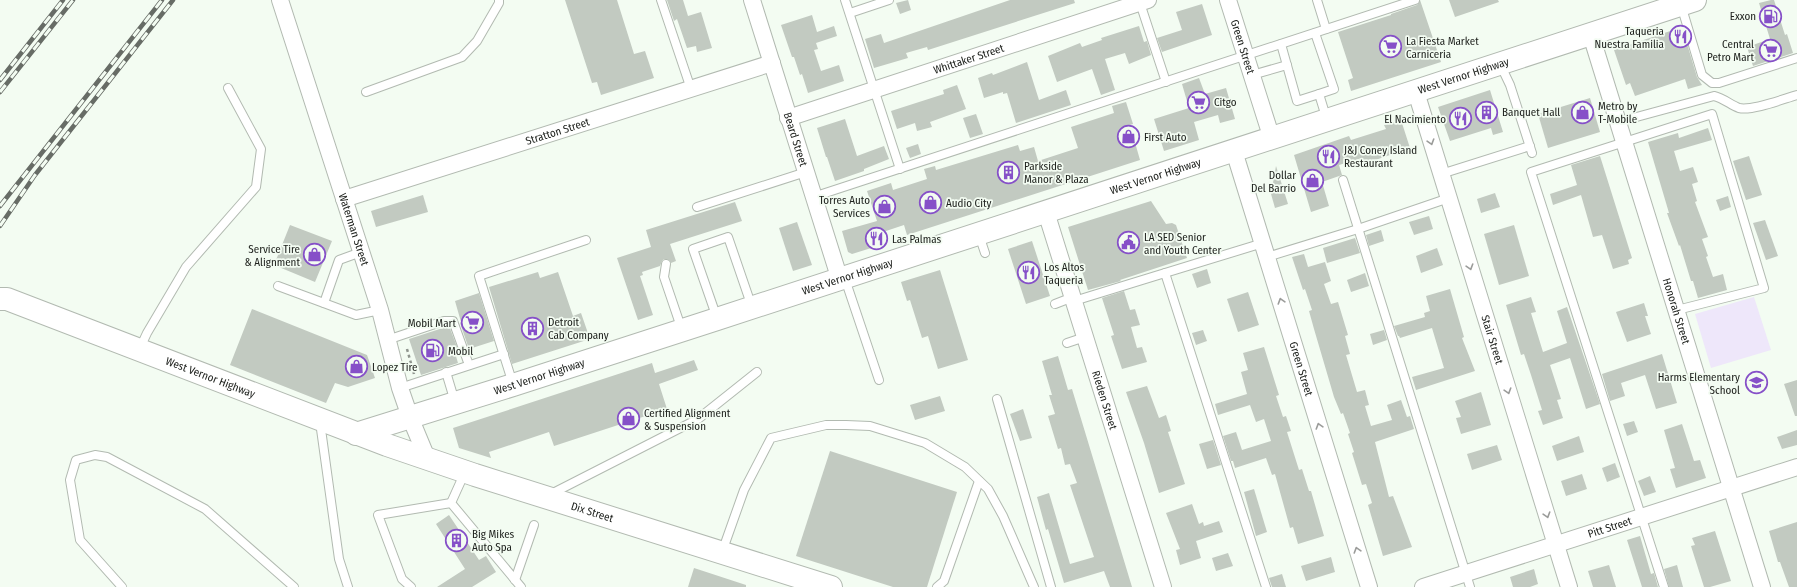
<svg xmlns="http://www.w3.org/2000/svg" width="1797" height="587" font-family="'Fira Sans Condensed',sans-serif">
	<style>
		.green { fill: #eee7fa }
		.building { fill: #c2cac1 }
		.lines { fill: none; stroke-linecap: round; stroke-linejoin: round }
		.lane-casing { stroke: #b2bab1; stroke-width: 10 }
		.street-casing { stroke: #b2bab1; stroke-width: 18 }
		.secondary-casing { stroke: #b2bab1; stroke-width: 24 }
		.path { stroke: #8f958e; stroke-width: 2.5; stroke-dasharray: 3 3; stroke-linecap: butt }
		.lane { stroke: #fff; stroke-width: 8 }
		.street { stroke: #fff; stroke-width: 16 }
		.secondary { stroke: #fff; stroke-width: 22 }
		.rail-casing { stroke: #676c66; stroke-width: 4.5 }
		.rail { stroke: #f3fcf2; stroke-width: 3; stroke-dasharray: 9; stroke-linecap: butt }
		.oneway { stroke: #9b9c9a }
		.labels { text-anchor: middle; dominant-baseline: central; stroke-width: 3.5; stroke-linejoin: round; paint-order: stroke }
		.poi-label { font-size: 11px; fill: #20231f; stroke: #f3fcf2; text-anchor: start }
		.street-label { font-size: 11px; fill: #20231f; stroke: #f3fcf2 }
	</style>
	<rect width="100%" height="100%" fill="#f3fcf2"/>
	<polygon class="green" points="1754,297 1771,350 1711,368 1695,314"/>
	<g class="building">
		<polygon points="565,0 617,0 634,54 645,51 654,78 601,95 597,82 592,83"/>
		<polygon points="667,0 683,0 688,16 701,12 712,48 697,52 696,46 687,48 677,19 674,21"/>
		<polygon points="908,0 911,10 900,14 896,3"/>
		<polygon points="1010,0 1074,0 1075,3 928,50 927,47 906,53 908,58 874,68 865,39 881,34 884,43"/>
		<polygon points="1420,0 1441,62 1351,91 1348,80 1353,78 1338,32 1391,15 1391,14 1417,5"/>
		<polygon points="1449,0 1498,0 1499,2 1455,17"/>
		<polygon points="1771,0 1774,0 1785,35 1787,34 1793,53 1753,66 1747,47 1770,39 1759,3"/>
		<polygon points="1202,4 1212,35 1162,52 1157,38 1182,30 1176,12"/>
		<polygon points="812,15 817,32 834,26 837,36 816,43 818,49 814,50 821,71 839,65 844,81 808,93 802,74 800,75 794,57 792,57 781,25"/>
		<polygon points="1139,26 1144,42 1147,41 1151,55 1129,64 1125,53 1105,59 1115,90 1101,95 1092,69 1057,82 1048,56 1080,43 1082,47 1102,40 1101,38"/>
		<polygon points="1682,27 1697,77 1702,85 1688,89 1685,79 1635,96 1630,83 1626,85 1614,50"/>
		<polygon points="1027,62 1039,100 1066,90 1071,105 1016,123 1007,93 1003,94 1003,92 984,98 978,78 992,73 993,75"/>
		<polygon points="1199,78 1205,94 1226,88 1235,119 1220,123 1218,115 1194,122 1199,140 1164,151 1154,119 1189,108 1182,84"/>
		<polygon points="957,85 966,109 930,122 932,127 917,131 915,123 897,129 891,111 944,94 943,90"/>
		<polygon points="1490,90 1503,132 1493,135 1491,128 1450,141 1438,107"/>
		<polygon points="1590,98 1600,132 1548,148 1538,114"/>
		<polygon points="1126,102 1133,124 1130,125 1140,160 907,235 904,225 880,233 884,244 852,254 848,252 842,231 877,221 867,191 891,183 893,190 927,179 924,169 935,166 936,170 1018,145 1020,151 1034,147 1038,161 1078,148 1071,127 1114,113 1112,106"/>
		<polygon points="976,114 983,134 970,138 963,118"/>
		<polygon points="845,119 857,156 884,146 889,159 864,169 864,171 835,181 827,157 826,157 817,128"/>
		<polygon points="1401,120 1410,148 1361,165 1359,159 1339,165 1342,175 1322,182 1329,206 1311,212 1294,155 1349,136 1351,140 1386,129 1384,125"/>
		<polygon points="1708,128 1712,140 1674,151 1680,171 1693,167 1698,182 1692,184 1697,201 1695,202 1708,237 1702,239 1708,256 1706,257 1713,277 1723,274 1727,290 1698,298 1693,281 1691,281 1680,245 1679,246 1667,213 1669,213 1648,142 1678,133 1679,138"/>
		<polygon points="918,144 921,154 910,158 906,148"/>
		<polygon points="1600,156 1632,258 1628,260 1629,264 1613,269 1602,235 1593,237 1581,195 1553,205 1550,194 1577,185 1571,165"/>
		<polygon points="1749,156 1762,195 1746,200 1733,161"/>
		<polygon points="1276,166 1288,204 1275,208 1271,194"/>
		<polygon points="1495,193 1500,207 1481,213 1477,199"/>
		<polygon points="423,195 428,212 376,227 371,211"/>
		<polygon points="1728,196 1731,207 1720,211 1716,200"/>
		<polygon points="1151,201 1166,224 1172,223 1176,225 1187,258 1120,280 1121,281 1088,290 1068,227"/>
		<polygon points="735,202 742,221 670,244 676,261 671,263 669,260 664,259 662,261 660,266 642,272 643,275 640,276 653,315 638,320 617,258 651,247 646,230"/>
		<polygon points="1429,216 1433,229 1414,235 1409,222"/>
		<polygon points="1765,220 1778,256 1766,260 1753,223"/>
		<polygon points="797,222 812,265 793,271 779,228"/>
		<polygon points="290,225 332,241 315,282 274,265"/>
		<polygon points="1514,225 1529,276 1499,285 1484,234"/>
		<polygon points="1381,230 1384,241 1369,246 1366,235"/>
		<polygon points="1355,238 1360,253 1327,263 1323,248"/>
		<polygon points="1032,241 1050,296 1026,304 1008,249"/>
		<polygon points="1437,248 1443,265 1421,273 1416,256"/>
		<polygon points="1304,254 1308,267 1325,262 1331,281 1324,284 1331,304 1338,302 1348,335 1345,336 1350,354 1346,355 1357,392 1365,390 1369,405 1365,406 1371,426 1392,420 1387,405 1401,400 1407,417 1410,416 1414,429 1375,442 1389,497 1393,496 1412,547 1383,556 1368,505 1372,503 1366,484 1362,485 1352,453 1354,452 1348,434 1350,433 1343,413 1341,414 1334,397 1314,329 1309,311 1312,310 1305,289 1303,290 1292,257"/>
		<polygon points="1207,269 1211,283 1197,288 1192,274"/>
		<polygon points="940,270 968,360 938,369 928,336 922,338 910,300 907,301 901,282"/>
		<polygon points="538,272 540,278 558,272 573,316 581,313 590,339 512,364 489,287"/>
		<polygon points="1365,273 1369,286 1351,292 1347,280"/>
		<polygon points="1450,289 1464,337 1462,338 1475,371 1416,390 1412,377 1444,368 1432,328 1400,338 1399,336 1398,336 1394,326 1425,317 1424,313 1430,311 1426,296"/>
		<polygon points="1124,291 1130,310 1135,309 1140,325 1131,327 1137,348 1142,347 1147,362 1122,369 1111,336 1114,335 1102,298"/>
		<polygon points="1248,292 1259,325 1238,332 1227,299"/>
		<polygon points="479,293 494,341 469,349 460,323 461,322 455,301"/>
		<polygon points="1531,297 1536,312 1531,313 1543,352 1567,343 1557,311 1567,307 1600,404 1586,409 1570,358 1550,365 1561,399 1557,400 1563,418 1543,425 1538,411 1542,410 1531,375 1524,354 1521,355 1506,305"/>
		<polygon points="1644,303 1648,316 1645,316 1651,334 1627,342 1616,312"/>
		<polygon points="252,309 367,355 375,378 348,387 335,383 326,403 230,365"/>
		<polygon points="449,326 459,352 455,353 458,363 421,375 409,339"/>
		<polygon points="1203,330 1207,341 1196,345 1192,333"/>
		<polygon points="1384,330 1387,340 1373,345 1370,334"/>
		<polygon points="1264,347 1279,395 1276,396 1283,417 1286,416 1291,431 1287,432 1299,470 1302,469 1309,491 1311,491 1324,536 1298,544 1293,527 1290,528 1275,474 1272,475 1266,458 1235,468 1233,461 1231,461 1223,436 1236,432 1242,450 1271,441 1264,419 1256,422 1250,405 1218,415 1215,404 1247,394 1241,372 1248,370 1243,353"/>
		<polygon points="1662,354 1677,403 1656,409 1645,375 1621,383 1625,396 1610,401 1602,374"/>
		<polygon points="1058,356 1068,390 1072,389 1132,587 1110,587 1104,571 1064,583 1048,529 1046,530 1037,497 1049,493 1070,564 1094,557 1070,485 1077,483 1070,464 1065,465 1061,448 1058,449 1048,416 1055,414 1049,395 1052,395 1042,361"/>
		<polygon points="694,360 698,370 659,384 667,409 554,446 549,432 489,452 491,458 459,448 453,428 652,363 655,373"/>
		<polygon points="1797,380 1797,416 1795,416 1784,384"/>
		<polygon points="1147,386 1159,418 1166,415 1171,431 1168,432 1185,484 1159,493 1144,443 1126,392"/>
		<polygon points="1481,392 1491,425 1461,434 1456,418 1461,417 1455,401"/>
		<polygon points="940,396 945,411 915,420 910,405"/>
		<polygon points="1023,409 1032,438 1020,441 1010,414"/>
		<polygon points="1634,421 1638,432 1627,436 1623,424"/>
		<polygon points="1682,424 1694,461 1700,460 1706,478 1676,488 1670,469 1675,468 1664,430"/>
		<polygon points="1797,430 1797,445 1782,449 1777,437"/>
		<polygon points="1579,436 1584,452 1557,461 1552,446"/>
		<polygon points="1213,440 1221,465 1207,469 1199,444"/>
		<polygon points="1497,445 1502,460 1472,470 1467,454"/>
		<polygon points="830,451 957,492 927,587 893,587 796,556"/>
		<polygon points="1615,463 1620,477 1607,482 1602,468"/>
		<polygon points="1582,474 1587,489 1566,496 1561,481"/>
		<polygon points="1650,476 1656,492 1644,496 1638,481"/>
		<polygon points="1254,489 1267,532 1256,536 1244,492"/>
		<polygon points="1192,504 1199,524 1203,522 1204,526 1219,521 1223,532 1196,541 1201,558 1180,565 1176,550 1180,549 1166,513"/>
		<polygon points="449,515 479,560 486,556 496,572 472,587 437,587 465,569 436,524"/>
		<polygon points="1797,522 1797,587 1789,587 1780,562 1778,562 1769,531"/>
		<polygon points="1715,531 1731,581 1710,587 1704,587 1691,546 1695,545 1692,538"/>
		<polygon points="1640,536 1651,574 1654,573 1658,587 1642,587 1627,540"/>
		<polygon points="1228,553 1233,566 1216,571 1212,558"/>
		<polygon points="1331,557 1335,572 1306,581 1301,566"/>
		<polygon points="1609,565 1616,587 1593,587 1588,571"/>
		<polygon points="1677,565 1683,587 1669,587 1664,569"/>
		<polygon points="694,568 746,585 746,587 688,587"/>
		<polygon points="1534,569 1538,584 1530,587 1513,587 1510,577"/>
		<polygon points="1282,574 1286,587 1272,587 1269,578"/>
	</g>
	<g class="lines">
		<defs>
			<g id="lane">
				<polyline points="661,0 691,89"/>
				<polyline points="845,0 900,169"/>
				<polyline points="1317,0 1326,29"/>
				<polyline points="1140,3 1166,82"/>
				<polyline points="1681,5 1702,75 1712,83 1719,83 1797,58"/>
				<polyline points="850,13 889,0"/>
				<polyline points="1315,33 1334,89 1319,94"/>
				<polyline points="1281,44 1297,101 1319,94 1327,120"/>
				<polyline points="1500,64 1510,85 1532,153"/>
				<polyline points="1252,75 1287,65"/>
				<polyline points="366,92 462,57 477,41 499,3 499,0"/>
				<path d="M1618,122L1714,96C1723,98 1731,105 1739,108C1753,111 1783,99 1797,95"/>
				<polyline points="1441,174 1530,146"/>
				<polyline points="1343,180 1470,587"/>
				<polyline points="813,197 1415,0"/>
				<polyline points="697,207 806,172"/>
				<polyline points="979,235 985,253"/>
				<polyline points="1267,257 1358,229 1449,198"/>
				<polyline points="666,264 664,277 682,330"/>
				<polyline points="1165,273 1263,243"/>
				<polyline points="845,279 879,380"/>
				<polyline points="278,286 356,315 380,310"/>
				<polyline points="1074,301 1165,273 1266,587"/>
				<polyline points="324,303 339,260 361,252"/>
				<polyline points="1055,304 1073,297"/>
				<polyline points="717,318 693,249 728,237 752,307"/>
				<polyline points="387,340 444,321 453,321 469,365"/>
				<polyline points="1067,343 1085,337"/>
				<polyline points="140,348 147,333 186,267 256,187 261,149 228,88"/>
				<polyline points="446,372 455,402"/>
				<polyline points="513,384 479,276 586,240"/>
				<polyline points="400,388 504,354"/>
				<polyline points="997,399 1051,587"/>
				<polyline points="320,422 339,559 348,587"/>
				<polyline points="465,472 451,503 521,587"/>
				<polyline points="549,495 698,419 757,372"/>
				<polyline points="722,552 744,490 771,438 826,425 846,425 870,426 925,443 965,467 988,489 1003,516 1034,587"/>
				<polyline points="515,580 534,525"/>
				<polyline points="122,587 80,540 70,480 76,460 95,455 107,457 205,509 294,587"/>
				<polyline points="411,587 402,579 378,515 451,503"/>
				<polyline points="937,587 944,581 979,481"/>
				<polyline points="1664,587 1531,172 1712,114 1764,288 1677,310"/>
			</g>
			<g id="street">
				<path id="s1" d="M280,0L380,310L400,388L410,417L427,458"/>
				<path id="s2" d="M752,0L840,280"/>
				<path id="s3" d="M1228,0L1272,139"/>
				<path id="s4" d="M1591,35L1762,587"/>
				<path id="s5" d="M1416,92L1569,587"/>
				<path id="s6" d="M788,118L1148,0"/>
				<path id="s7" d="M1234,151L1369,587"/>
				<path id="s8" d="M344,199L772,63"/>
				<path id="s9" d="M1046,212L1163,587"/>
				<path id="s10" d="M1423,587L1797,467"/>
			</g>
			<g id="secondary">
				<path id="s11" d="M0,299H7L387,445L475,475L831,587"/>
				<path id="s12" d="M356,434L513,385L717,319L1695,0"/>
			</g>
		</defs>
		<use href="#lane" class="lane-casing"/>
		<use href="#street" class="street-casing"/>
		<use href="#secondary" class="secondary-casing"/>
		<polyline class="path" points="407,349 414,374"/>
		<use href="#lane" class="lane"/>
		<use href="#street" class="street"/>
		<use href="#secondary" class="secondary"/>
		<defs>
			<g id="rail">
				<polyline points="0,80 63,0"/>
				<polyline points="0,92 73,0"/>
				<polyline points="0,206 162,0"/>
				<polyline points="0,226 35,175 173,0"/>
			</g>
		</defs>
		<use href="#rail" class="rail-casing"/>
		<use href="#rail" class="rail"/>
	</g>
	<defs><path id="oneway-chevron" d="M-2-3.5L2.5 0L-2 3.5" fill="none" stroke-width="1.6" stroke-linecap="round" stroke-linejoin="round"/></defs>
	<g class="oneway">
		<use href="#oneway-chevron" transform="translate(1431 142) rotate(73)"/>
		<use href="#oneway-chevron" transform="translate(1470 267) rotate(73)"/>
		<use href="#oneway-chevron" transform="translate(1281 301) rotate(-107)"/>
		<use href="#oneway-chevron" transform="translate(1508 391) rotate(73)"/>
		<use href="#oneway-chevron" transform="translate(1319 426) rotate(-107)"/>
		<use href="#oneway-chevron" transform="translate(1547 515) rotate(73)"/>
		<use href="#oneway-chevron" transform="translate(1357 550) rotate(-107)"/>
	</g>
	<defs>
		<symbol id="fuel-ring" viewBox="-11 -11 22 22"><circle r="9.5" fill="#f3fcf2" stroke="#8650c8" stroke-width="1.5"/><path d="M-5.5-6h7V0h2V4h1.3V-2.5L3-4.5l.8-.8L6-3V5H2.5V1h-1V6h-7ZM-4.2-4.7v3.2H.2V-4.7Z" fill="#8650c8"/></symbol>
		<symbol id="restaurant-ring" viewBox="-11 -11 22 22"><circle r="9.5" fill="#f3fcf2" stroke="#8650c8" stroke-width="1.5"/><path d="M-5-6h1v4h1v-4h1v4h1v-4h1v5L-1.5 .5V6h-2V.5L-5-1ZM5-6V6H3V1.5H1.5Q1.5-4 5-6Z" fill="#8650c8"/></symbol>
		<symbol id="supermarket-ring" viewBox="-11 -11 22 22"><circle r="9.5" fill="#f3fcf2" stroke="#8650c8" stroke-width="1.5"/><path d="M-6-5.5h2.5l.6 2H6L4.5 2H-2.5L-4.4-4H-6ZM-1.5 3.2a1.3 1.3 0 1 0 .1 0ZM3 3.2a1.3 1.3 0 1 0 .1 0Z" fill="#8650c8"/></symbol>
		<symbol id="building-ring" viewBox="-11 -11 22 22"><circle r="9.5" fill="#f3fcf2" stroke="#8650c8" stroke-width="1.5"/><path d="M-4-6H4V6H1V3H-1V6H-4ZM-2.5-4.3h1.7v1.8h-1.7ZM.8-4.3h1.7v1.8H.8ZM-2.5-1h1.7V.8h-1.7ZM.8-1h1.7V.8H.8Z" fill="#8650c8"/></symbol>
		<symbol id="shop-ring" viewBox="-11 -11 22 22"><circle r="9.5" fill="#f3fcf2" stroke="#8650c8" stroke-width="1.5"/><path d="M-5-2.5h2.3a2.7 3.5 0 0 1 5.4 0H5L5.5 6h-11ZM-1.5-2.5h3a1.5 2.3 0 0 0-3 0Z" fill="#8650c8"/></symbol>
		<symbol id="civic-ring" viewBox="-11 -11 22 22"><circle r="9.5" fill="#f3fcf2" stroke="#8650c8" stroke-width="1.5"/><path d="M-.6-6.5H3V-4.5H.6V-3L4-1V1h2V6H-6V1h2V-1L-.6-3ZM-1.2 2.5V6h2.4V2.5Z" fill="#8650c8"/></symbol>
		<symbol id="school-ring" viewBox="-11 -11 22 22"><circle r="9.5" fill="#f3fcf2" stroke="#8650c8" stroke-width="1.5"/><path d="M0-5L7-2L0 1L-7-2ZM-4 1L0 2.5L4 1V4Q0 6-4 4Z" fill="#8650c8"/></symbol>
	</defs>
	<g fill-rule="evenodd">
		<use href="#fuel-ring" x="1758" y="4" width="25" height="25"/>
		<use href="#restaurant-ring" x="1668" y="24" width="25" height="25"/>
		<use href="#supermarket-ring" x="1378" y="34" width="25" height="25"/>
		<use href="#supermarket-ring" x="1758" y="38" width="25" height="25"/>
		<use href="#supermarket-ring" x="1186" y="90" width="25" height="25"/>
		<use href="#building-ring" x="1474" y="100" width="25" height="25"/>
		<use href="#shop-ring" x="1570" y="100" width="25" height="25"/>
		<use href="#restaurant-ring" x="1448" y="106" width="25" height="25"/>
		<use href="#shop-ring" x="1116" y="124" width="25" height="25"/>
		<use href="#restaurant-ring" x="1316" y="144" width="25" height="25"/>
		<use href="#building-ring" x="996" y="160" width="25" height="25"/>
		<use href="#shop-ring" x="1300" y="168" width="25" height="25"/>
		<use href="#shop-ring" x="918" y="190" width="25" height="25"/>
		<use href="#shop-ring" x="872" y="194" width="25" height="25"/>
		<use href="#restaurant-ring" x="864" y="226" width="25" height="25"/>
		<use href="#civic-ring" x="1116" y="230" width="25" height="25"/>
		<use href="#shop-ring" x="302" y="242" width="25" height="25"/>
		<use href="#restaurant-ring" x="1016" y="260" width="25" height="25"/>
		<use href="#supermarket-ring" x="460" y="310" width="25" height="25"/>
		<use href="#building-ring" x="520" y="316" width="25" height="25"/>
		<use href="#fuel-ring" x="420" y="338" width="25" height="25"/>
		<use href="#shop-ring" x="344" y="354" width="25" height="25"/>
		<use href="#school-ring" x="1744" y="370" width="25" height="25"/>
		<use href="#shop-ring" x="616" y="406" width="25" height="25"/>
		<use href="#building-ring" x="444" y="528" width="25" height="25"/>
	</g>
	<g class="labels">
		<g class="poi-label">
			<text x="1756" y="16" text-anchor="end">Exxon</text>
			<text x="1664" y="31" text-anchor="end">Taqueria<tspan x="1664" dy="13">Nuestra Familia</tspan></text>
			<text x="1406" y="41">La Fiesta Market<tspan x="1406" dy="13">Carniceria</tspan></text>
			<text x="1754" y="44" text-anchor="end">Central<tspan x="1754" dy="13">Petro Mart</tspan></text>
			<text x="1214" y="102">Citgo</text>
			<text x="1598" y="106">Metro by<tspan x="1598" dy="13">T-Mobile</tspan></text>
			<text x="1502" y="112">Banquet Hall</text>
			<text x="1446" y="119" text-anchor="end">El Nacimiento</text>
			<text x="1144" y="137">First Auto</text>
			<text x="1344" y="150">J&amp;J Coney Island<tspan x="1344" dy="13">Restaurant</tspan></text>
			<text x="1024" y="166">Parkside<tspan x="1024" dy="13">Manor &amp; Plaza</tspan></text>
			<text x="1296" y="175" text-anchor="end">Dollar<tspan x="1296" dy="13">Del Barrio</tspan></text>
			<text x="870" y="200" text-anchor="end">Torres Auto<tspan x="870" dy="13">Services</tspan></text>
			<text x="946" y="203">Audio City</text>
			<text x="1144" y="237">LA SED Senior<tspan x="1144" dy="13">and Youth Center</tspan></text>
			<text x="892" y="239">Las Palmas</text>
			<text x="300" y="249" text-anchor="end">Service Tire<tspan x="300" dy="13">&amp; Alignment</tspan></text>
			<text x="1044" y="267">Los Altos<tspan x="1044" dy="13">Taqueria</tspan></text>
			<text x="548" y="322">Detroit<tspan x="548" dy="13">Cab Company</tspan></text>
			<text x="456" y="323" text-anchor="end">Mobil Mart</text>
			<text x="448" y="351">Mobil</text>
			<text x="372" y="367">Lopez Tire</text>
			<text x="1740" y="377" text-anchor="end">Harms Elementary<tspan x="1740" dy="13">School</tspan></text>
			<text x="644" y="413">Certified Alignment<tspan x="644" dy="13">&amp; Suspension</tspan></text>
			<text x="472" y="534">Big Mikes<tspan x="472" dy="13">Auto Spa</tspan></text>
		</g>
		<g class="street-label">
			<text stroke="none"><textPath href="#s3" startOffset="49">Green Street</textPath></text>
			<text stroke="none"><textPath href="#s6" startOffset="190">Whittaker Street</textPath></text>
			<text stroke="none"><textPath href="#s12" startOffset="1164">West Vernor Highway</textPath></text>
			<text stroke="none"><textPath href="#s8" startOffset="224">Stratton Street</textPath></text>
			<text stroke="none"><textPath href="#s2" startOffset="146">Beard Street</textPath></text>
			<text stroke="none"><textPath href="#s12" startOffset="840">West Vernor Highway</textPath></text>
			<text stroke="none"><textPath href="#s1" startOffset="241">Waterman Street</textPath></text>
			<text stroke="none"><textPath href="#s12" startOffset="516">West Vernor Highway</textPath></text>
			<text stroke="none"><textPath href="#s4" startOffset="289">Honorah Street</textPath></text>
			<text stroke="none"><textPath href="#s5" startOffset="259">Stair Street</textPath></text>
			<text stroke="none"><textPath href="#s7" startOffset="228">Green Street</textPath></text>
			<text stroke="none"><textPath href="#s12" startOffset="192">West Vernor Highway</textPath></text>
			<text stroke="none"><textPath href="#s11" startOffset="225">West Vernor Highway</textPath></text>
			<text stroke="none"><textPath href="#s9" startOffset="197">Rieden Street</textPath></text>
			<text stroke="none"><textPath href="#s11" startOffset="630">Dix Street</textPath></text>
			<text stroke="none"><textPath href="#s10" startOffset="196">Pitt Street</textPath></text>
		</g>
	</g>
</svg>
